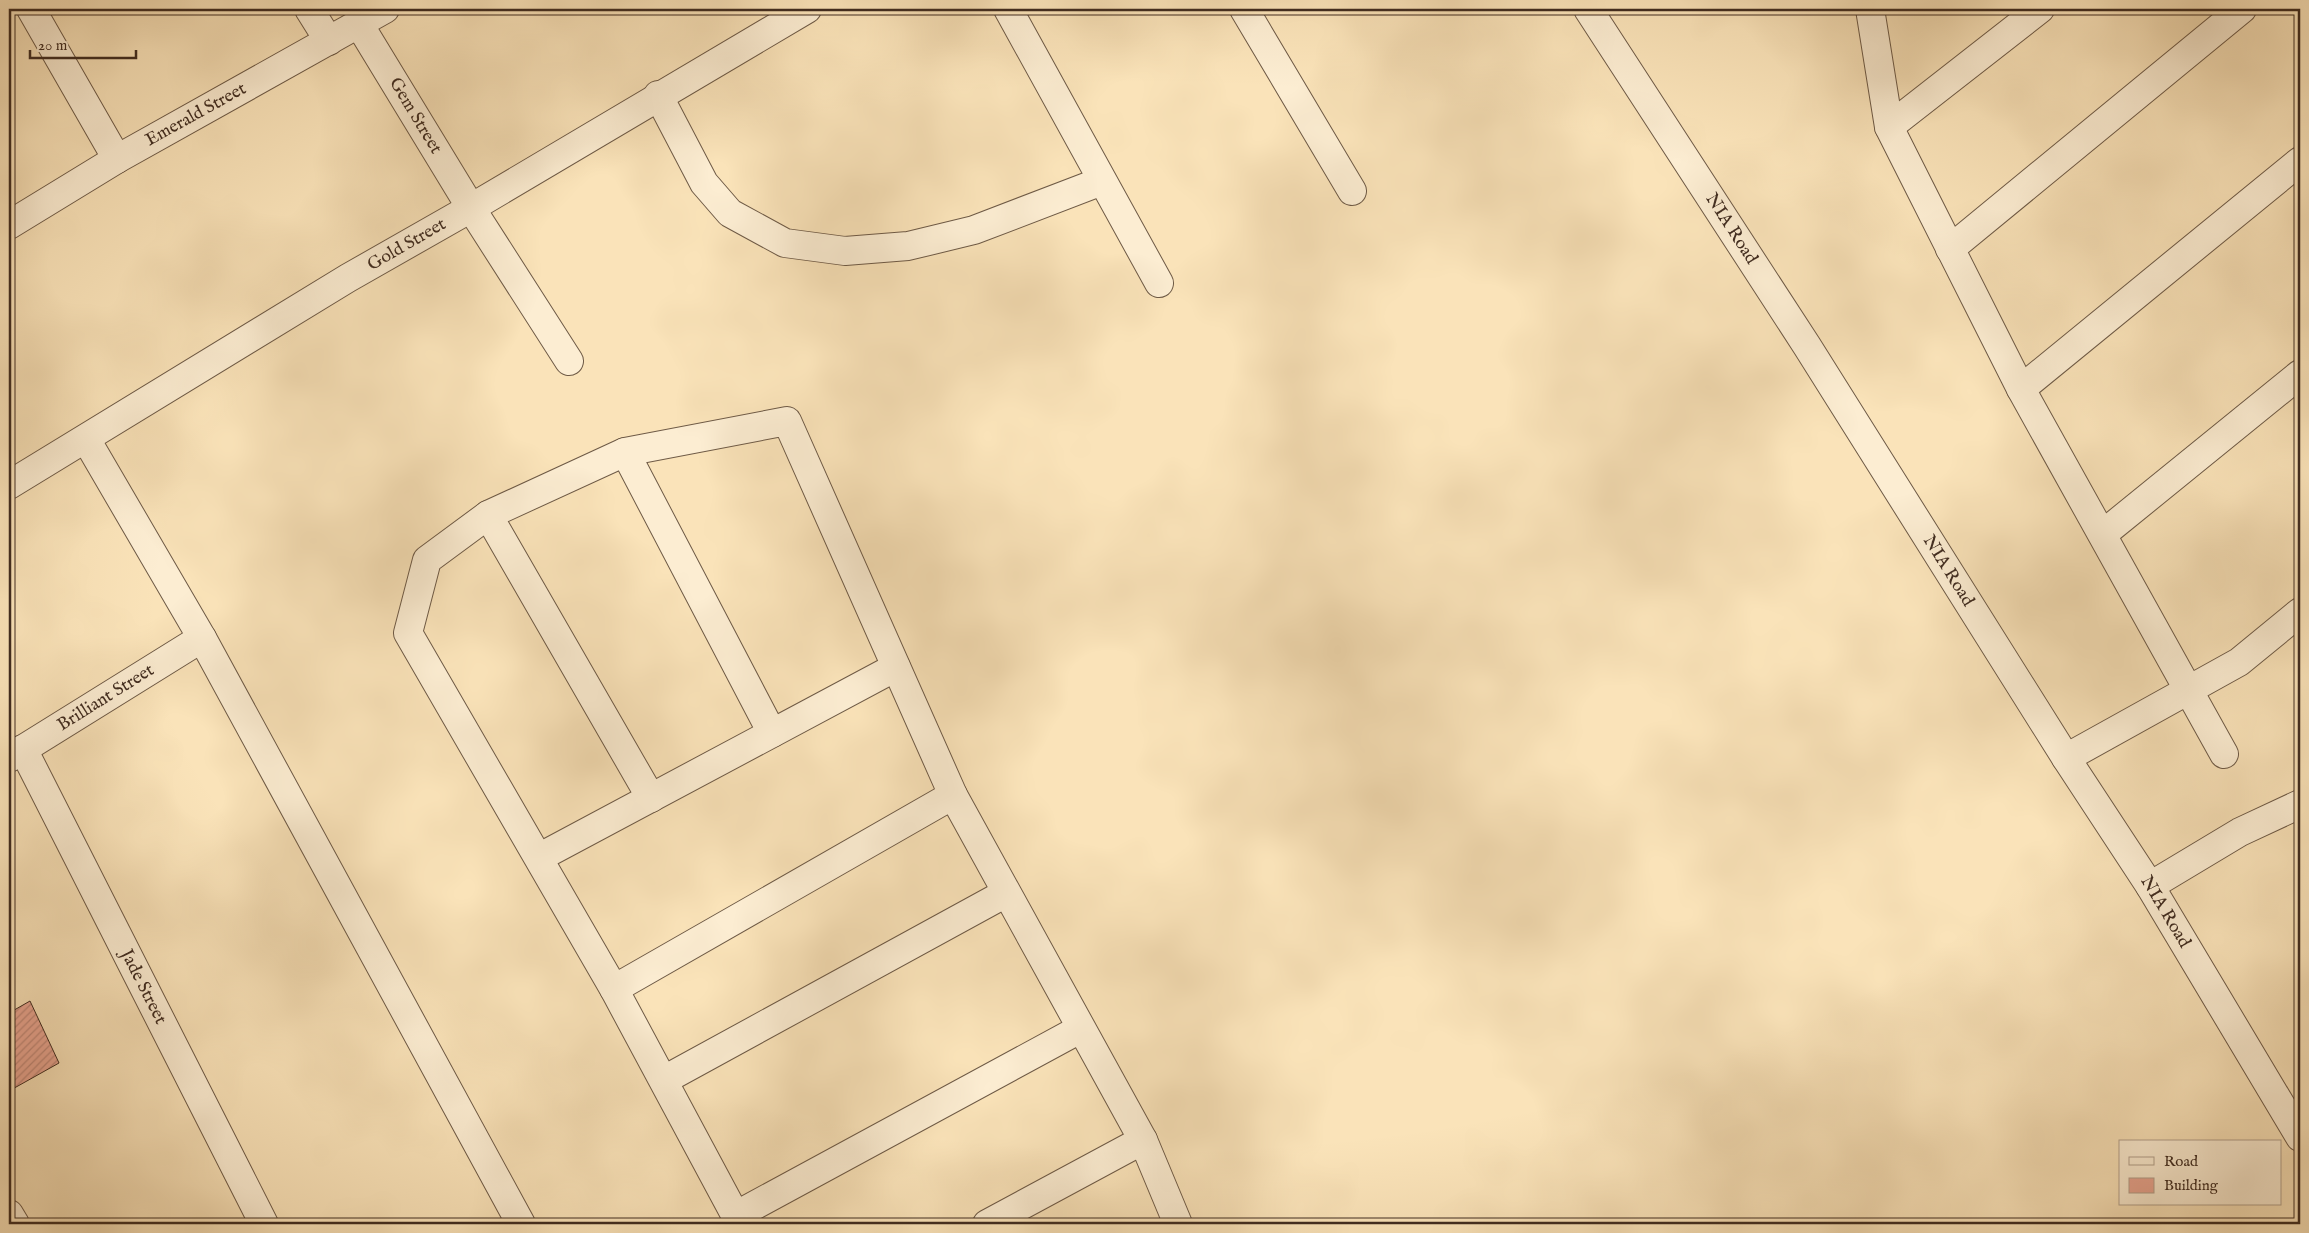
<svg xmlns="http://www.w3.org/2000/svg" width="2309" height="1233" font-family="'IM FELL English',serif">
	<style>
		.building { fill: url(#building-hatch); stroke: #402c20 }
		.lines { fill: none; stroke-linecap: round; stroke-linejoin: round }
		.minor-casing { stroke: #6e5a46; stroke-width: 30 }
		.minor { stroke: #fcedd2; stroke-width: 28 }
		.labels { text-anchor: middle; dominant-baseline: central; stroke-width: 4; stroke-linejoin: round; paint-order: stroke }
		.street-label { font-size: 18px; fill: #402c20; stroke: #fcedd2 }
	</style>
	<defs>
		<pattern id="building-hatch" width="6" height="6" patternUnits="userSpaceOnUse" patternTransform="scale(1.25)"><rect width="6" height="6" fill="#eaa692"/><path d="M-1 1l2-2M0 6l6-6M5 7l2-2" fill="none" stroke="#bf8777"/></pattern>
	</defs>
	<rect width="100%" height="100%" fill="#fae3b9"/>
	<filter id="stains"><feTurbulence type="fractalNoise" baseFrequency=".004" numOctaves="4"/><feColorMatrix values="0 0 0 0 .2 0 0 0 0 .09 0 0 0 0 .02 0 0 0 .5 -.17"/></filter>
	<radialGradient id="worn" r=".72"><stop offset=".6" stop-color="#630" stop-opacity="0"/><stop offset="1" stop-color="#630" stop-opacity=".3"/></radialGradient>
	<polygon class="building" points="30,1001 59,1063 9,1091 9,1013"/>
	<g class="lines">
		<defs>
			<g id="minor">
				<polyline points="31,9 117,159"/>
				<polyline points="309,9 329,41"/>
				<polyline points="1008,9 1159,283"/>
				<polyline points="1244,9 1352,191"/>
				<polyline points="1588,9 1807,346 2066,758 2150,886 2300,1137"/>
				<polyline points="1870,9 1889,127 2021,389 2224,754"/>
				<polyline points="359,24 471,208 569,361"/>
				<polyline points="658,95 704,183 730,213 785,243 845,251 908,246 974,230 1102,181"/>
				<polyline points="1889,127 2040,9"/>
				<polyline points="9,225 117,159 385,9"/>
				<polyline points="1950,249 2242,9"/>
				<polyline points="2021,389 2300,161"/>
				<polyline points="86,439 202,638 521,1224"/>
				<polyline points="625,452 772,733"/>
				<polyline points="9,485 348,278 471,208 807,9"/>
				<polyline points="488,515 651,798"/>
				<polyline points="2103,534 2300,374"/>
				<polyline points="23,749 264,1224"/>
				<polyline points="9,758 202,638"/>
				<polyline points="2066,758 2239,662 2300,612"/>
				<polyline points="540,857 896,667"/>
				<polyline points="2150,886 2240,832 2300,804"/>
				<polyline points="614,989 408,633 427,560 488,515 625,452 787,421 953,795"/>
				<polyline points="664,1080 1006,893"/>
				<polyline points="9,1214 15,1224"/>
				<polyline points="735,1216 1080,1029"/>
				<polyline points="740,1224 614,989 953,795 1143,1140 1178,1224"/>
				<polyline points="987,1224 1143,1140"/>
			</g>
		</defs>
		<use href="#minor" class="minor-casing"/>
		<use href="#minor" class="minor"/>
	</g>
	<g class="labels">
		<g class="street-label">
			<text transform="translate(196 115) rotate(-29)">Emerald Street</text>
			<text transform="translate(415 116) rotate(59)">Gem Street</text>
			<text transform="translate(1731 229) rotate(57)">NIA Road</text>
			<text transform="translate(407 245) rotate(-30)">Gold Street</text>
			<text transform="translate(1948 571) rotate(58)">NIA Road</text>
			<text transform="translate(106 698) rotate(-32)">Brilliant Street</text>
			<text transform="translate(2165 912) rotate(59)">NIA Road</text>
			<text transform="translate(143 987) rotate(63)">Jade Street</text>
		</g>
	</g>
	<rect width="2309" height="1233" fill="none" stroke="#fae3b9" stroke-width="30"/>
	<rect x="10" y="10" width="2289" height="1213" fill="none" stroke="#402c20" stroke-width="2.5"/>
	<rect x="15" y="15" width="2279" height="1203" fill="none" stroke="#402c20"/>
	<rect x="2119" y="1140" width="162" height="65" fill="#fcedd2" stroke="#b1a08b"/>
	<rect x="2129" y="1157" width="25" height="8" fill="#fcedd2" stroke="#b1a08b"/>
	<text x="2164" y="1166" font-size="15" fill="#402c20">Road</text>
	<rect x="2129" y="1178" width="25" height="15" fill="#eaa692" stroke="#b1a08b"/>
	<text x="2164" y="1190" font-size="15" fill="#402c20">Building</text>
	<path d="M30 50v8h106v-8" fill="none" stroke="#402c20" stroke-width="2.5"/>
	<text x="38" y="50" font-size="15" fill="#402c20" stroke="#fcedd2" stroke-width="4" paint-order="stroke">20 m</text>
	<rect width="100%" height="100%" filter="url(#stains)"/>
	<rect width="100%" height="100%" fill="url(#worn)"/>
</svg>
